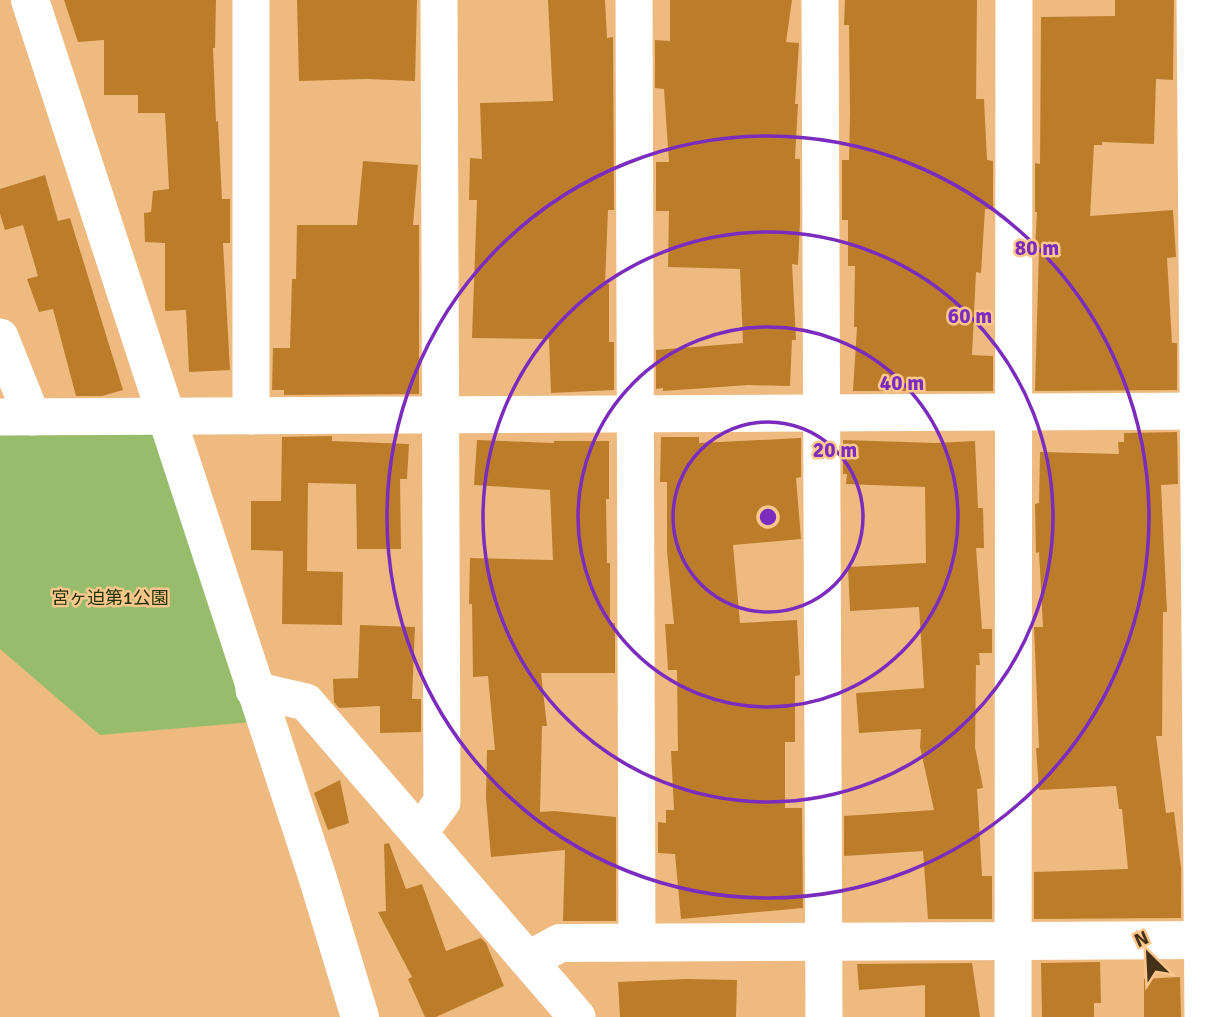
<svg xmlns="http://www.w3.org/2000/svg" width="1211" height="1017" font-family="Signika,'Noto Sans JP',sans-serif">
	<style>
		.green { fill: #97bd6c }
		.building { fill: #bc7d2a }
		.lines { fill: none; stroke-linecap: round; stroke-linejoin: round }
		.minor { stroke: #fff; stroke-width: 37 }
		.tertiary { stroke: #fff; stroke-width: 38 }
		.ring { fill: none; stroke: #7b2cbf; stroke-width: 3.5 }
		.labels { text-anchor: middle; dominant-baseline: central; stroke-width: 5; stroke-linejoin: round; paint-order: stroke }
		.park-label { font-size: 18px; fill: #203203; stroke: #fcc78c }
		.centre { fill: #7b2cbf; stroke: #fcc78c; stroke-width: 3.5 }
		.ring-label { font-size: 21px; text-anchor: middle; font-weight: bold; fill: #7b2cbf; stroke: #fcc78c; stroke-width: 5; stroke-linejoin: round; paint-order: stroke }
	</style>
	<rect width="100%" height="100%" fill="#eeba80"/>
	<polygon class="green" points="0,417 165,417 265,721 100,735 0,649"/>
	<g class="building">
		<polygon points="64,0 216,0 215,48 213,48 216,122 218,121 222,199 230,199 230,243 223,243 230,370 189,372 186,310 165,311 165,243 145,242 144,213 151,212 153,191 169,189 165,113 138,113 138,95 104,95 104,40 78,42"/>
		<polygon points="297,0 417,0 415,81 366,79 299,81"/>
		<polygon points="548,0 605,0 607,38 613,37 614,210 608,210 605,284 609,284 609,342 614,342 614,390 551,393 549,339 472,338 477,200 469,200 470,158 482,159 480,103 553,101"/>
		<polygon points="670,0 792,0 786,42 799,43 795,104 798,104 795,159 800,159 800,221 798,265 792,264 796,340 792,340 790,386 748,385 663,391 663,388 656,389 656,350 743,343 740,269 668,267 669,211 656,211 656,162 669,162 664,89 655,88 655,40 670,41"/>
		<polygon points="845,0 977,0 976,99 984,99 987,160 993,161 993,209 985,209 981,273 976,272 972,355 993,356 993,391 853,391 857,327 854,327 855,266 848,266 848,220 842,220 842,160 849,160 850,112 849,25 844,25"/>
		<polygon points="1115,0 1174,0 1173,80 1156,79 1154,144 1102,142 1102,145 1094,145 1090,216 1173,210 1176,257 1167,258 1172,343 1177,343 1177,390 1035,391 1039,251 1035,250 1037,212 1035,212 1035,163 1040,164 1041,17 1115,16"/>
		<polygon points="363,161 418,165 413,225 419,225 419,394 284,395 284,390 272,390 273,348 290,348 292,279 296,279 297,225 357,225"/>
		<polygon points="45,175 58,221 70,218 123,390 102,396 76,396 53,309 39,312 27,279 38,276 23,225 5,230 0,214 0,189"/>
		<polygon points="1177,432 1178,484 1161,485 1167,612 1163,612 1162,736 1156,736 1166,813 1174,812 1181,868 1181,918 1034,919 1034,872 1128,869 1122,809 1119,809 1116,786 1039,790 1036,748 1039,748 1034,627 1043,627 1039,552 1036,553 1035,504 1039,503 1040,452 1119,454 1118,442 1124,442 1124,433"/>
		<polygon points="332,436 332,441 409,444 407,479 400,479 401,549 357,549 356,484 308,483 307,571 343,572 342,625 282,624 283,551 251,550 251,501 281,501 282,437"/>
		<polygon points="661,437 699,437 699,443 801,438 801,477 796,478 801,539 733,545 740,623 797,620 800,675 795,676 795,742 785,742 785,808 802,808 803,908 681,919 675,854 658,853 658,822 666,823 666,810 674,810 671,751 678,751 677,670 668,670 665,624 674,624 667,551 667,482 660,482"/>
		<polygon points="477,440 554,443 554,441 609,441 609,499 606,499 607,563 610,563 610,623 615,623 615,673 541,673 547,726 542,726 540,812 554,811 616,817 616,921 563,921 565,850 491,857 486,798 487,750 495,750 488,676 473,677 472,604 469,604 470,558 553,560 550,490 474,485"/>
		<polygon points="843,440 935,443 975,441 978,508 983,508 984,548 976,548 982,629 992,629 992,653 979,653 980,665 976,665 975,747 983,788 977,789 982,876 992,876 992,919 928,919 923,851 844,856 844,816 934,810 920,747 921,729 859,733 856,693 924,688 919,607 850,611 848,567 926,563 925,487 846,484 847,474 843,474"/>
		<polygon points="360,625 415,627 412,699 421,699 421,732 380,733 380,706 339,708 334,702 333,679 358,678"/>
		<polygon points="340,780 349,823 328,830 314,793"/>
		<polygon points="389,843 406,889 422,884 446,951 481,938 486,943 504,986 436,1017 425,1017 408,979 412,977 378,912 386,911 384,844"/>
		<polygon points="1100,962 1101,1003 1094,1003 1094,1017 1042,1017 1041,963"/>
		<polygon points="972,963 980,1017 925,1017 925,985 859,990 857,964"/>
		<polygon points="1180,977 1181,1017 1144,1017 1144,979"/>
		<polygon points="685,979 737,980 736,1017 620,1017 618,982"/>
	</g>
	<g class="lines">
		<g class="minor">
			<polyline points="251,0 251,416"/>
			<polyline points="634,0 637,942"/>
			<polyline points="820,0 824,1017"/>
			<polyline points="1195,0 1203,1017"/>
			<polyline points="0,337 32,417"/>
			<polyline points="0,417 1211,411"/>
			<polyline points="254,690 306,702 577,1017"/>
			<polyline points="419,833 442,802 439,0"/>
			<polyline points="1013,1017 1014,0"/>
		</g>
		<g class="tertiary">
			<polyline points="30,0 318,879 360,1017"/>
			<polyline points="529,960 560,943 1211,940"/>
		</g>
	</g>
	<g class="ring">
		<circle cx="768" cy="517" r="95"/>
		<circle cx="768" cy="517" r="190"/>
		<circle cx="768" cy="517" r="285"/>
		<circle cx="768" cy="517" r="381"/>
	</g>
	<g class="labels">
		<g class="park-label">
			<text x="110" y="598">宮ヶ迫第1公園</text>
		</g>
	</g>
	<circle cx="768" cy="517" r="10" class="centre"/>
	<g class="ring-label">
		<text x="1037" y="255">80 m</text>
		<text x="970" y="323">60 m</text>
		<text x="902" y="390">40 m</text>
		<text x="835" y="457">20 m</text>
	</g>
	<g transform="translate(1148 954) rotate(336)" stroke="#fcc78c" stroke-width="5" paint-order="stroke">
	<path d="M0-5L12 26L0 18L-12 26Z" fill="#453118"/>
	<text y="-10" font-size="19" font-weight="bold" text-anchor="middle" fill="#453118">N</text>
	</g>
</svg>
